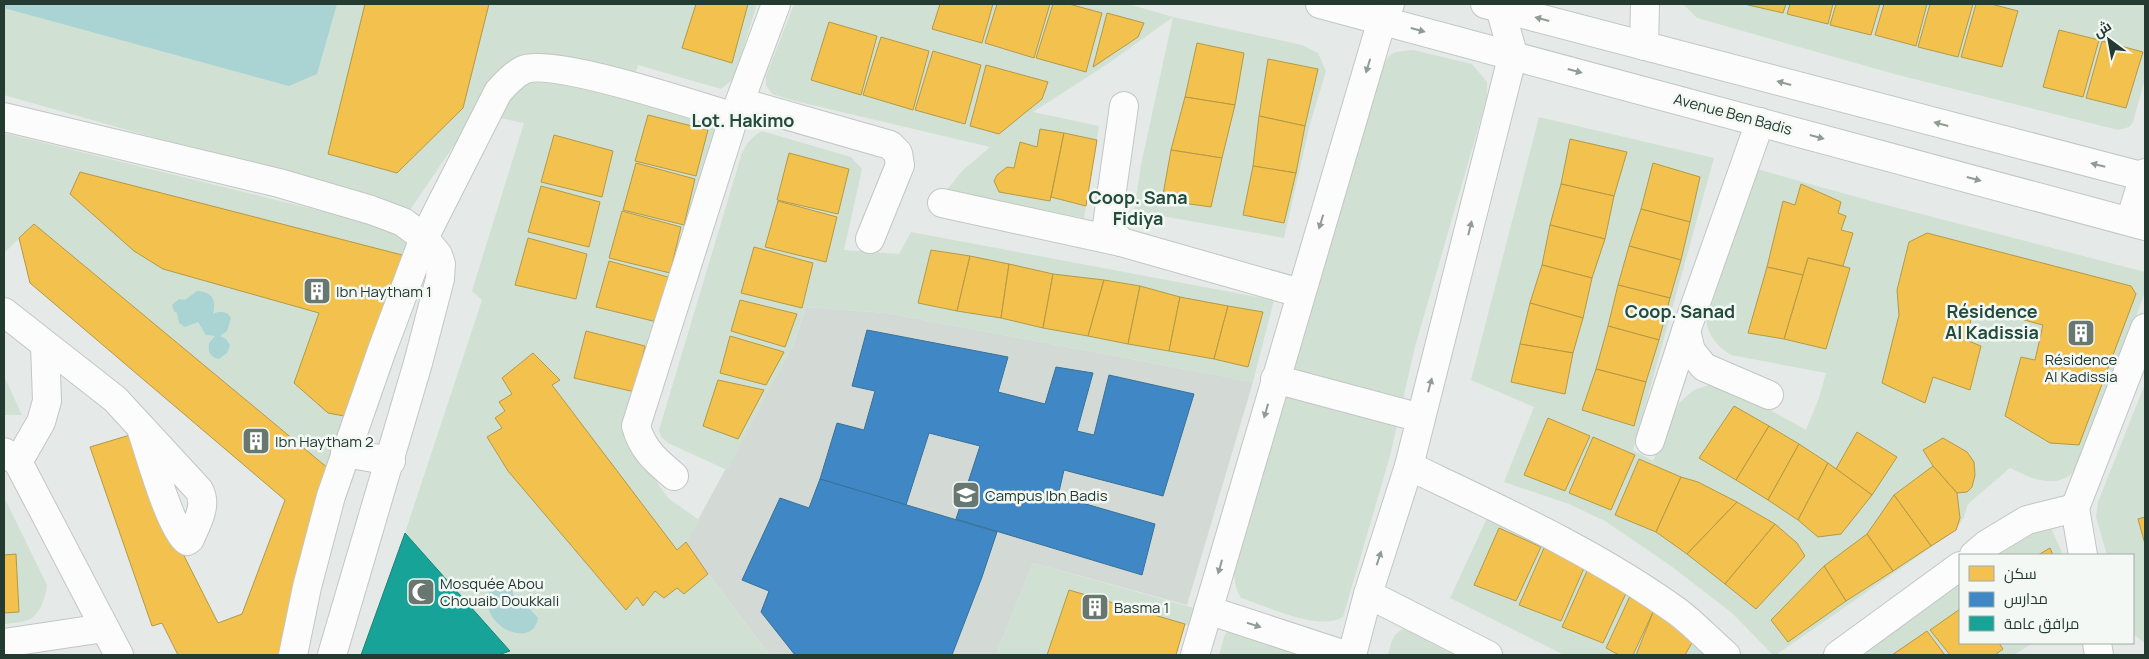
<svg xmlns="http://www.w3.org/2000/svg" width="2149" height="659" font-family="Manrope,Cairo,sans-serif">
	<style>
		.built { fill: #d3dad6 }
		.green { fill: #d0e1d3 }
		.water { fill: #aad3d3 }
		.homes { fill: #f2c14e; stroke: #b49946 }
		.schools { fill: #3f88c5; stroke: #377199 }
		.public { fill: #17a398; stroke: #1b8479 }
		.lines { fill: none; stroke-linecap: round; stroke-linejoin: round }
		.street-casing { stroke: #c2c6c4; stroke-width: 30 }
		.secondary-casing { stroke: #c0c7c4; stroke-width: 30 }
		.street { stroke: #fbfcfb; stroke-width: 28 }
		.secondary { stroke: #fbfcfb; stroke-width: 28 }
		.oneway { fill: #909c96 }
		.labels { text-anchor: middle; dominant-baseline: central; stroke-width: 5; stroke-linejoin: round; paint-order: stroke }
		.street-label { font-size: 15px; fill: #243b32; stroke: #f3f8f5 }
		.poi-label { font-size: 15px; fill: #243b32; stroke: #f3f8f5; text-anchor: start }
		.quarter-label { font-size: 18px; font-weight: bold; fill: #224b3c; stroke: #f3f8f5 }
	</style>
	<rect width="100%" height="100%" fill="#e5e9e7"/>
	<polygon class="built" points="806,307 887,313 1253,382 1187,605 1033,563 996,655 770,655 708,574 686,542 794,343"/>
	<g class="green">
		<polygon points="4,4 757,4 734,78 721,89 638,65 629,97 717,123 720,128 637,454 668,498 699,520 686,543 708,574 770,655 498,655 510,650 405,533 482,300 472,291 524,123 476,113 410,210 4,95"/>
		<polygon points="794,4 1128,4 1173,17 1302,45 1318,53 1326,71 1310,124 1284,238 1134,211 1141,165 1173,17 1109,63 1033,112 1099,126 1084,218 946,191 962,171 990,147 791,100 772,94 766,85 766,76"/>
		<polygon points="1683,4 2145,4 2145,79 2133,122 2129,127 2118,130 1898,75 1697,18"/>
		<path d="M1413,50L1472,64L1487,82V97L1415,347L1390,456L1343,617C1318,632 1267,606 1241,598C1232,583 1234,569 1235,552L1382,70C1389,51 1393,52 1413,50Z"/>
		<path d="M1539,117L1714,158L1633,450L1653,461L1679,403L1694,390L1712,384L1731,388L1806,430L1819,398L1826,373L1731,355C1718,347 1709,337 1706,321L1757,169L1871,201L2145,272V292L2086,453C2083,458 2080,465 2076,470C2056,491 2030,478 2010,468L1968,504L1964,517L1956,530L1776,655H1773L1732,613L1671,566L1605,521L1569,504L1504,482L1534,407L1471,380Z"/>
		<path d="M762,131L851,157L862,169L844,250L899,254L911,232L1274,300L1253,382L887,313L806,307L794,343L727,470L668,443L661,437L659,430L742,153C747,143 752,136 762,131Z"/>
		<polygon points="4,133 398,230 412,239 344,416 329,469 34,224 4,253"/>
		<polygon points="4,376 22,415 4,415"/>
		<polygon points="2145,384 2145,643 2133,634 2133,555 2107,555 2096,517 2098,502"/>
		<path d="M4,497L47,585C46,596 40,616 28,620C21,623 11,623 4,624Z"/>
		<polygon points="1489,514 1628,589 1715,655 1564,655 1450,598"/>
		<polygon points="2048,521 2063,555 1988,555"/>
		<polygon points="1033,563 1198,609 1193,627 1069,590 1047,655 996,655"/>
		<polygon points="1960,575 1960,643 2033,643 2014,655 1849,655"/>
		<polygon points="1234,628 1308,655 1219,655 1225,634"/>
		<path d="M1404,629L1454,655H1388C1391,644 1392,633 1404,629Z"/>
	</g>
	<g class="water">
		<polygon points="4,4 337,4 317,74 289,86 4,8"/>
		<path d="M197,291C211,291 217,300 213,314C221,310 227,311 231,318L227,331L220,336L226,339L230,345L227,353L219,359C210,357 208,353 209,343L215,336L206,335L198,322L185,327L179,323L177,313L174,311L172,305L179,299L185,300Z"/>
		<path d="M503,585L512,590L514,596L512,604L515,608L519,609L524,607L529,608L538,618C533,651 478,626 489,592Z"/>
	</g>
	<g class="homes">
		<polygon points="365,4 489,4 463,108 397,173 328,154"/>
		<polygon points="696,4 748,4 732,63 682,48"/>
		<polygon points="940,4 993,4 982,43 932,29"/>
		<polygon points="997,4 1050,4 1034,58 985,43"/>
		<polygon points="1053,4 1069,4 1102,13 1086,72 1036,58"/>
		<polygon points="1744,4 1786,4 1783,13"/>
		<polygon points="1790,4 1833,4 1828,24 1787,14"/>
		<polygon points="1836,4 1880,4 1871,35 1830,25"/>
		<polygon points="1884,4 1927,4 1916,46 1875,35"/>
		<polygon points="1930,4 1973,4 1958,57 1918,47"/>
		<polygon points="1976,4 1991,4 2018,11 2002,67 1961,57"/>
		<polygon points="1107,13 1144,23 1138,37 1093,67"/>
		<polygon points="829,22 877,36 861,95 811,80"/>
		<polygon points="2059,30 2099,40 2083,97 2043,87"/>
		<polygon points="881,37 929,51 913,110 863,95"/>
		<polygon points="2102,41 2143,52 2126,108 2086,98"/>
		<polygon points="1197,43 1244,53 1235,105 1185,97"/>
		<polygon points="933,51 981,65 965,124 915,110"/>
		<polygon points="1268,59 1318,69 1305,126 1259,116"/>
		<polygon points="986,65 1048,82 1042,99 999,134 970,126"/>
		<polygon points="1185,97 1235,105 1222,158 1171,150"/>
		<polygon points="648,115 708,130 696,176 635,161"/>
		<polygon points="1259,116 1305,126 1296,173 1253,166"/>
		<polygon points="1040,129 1064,133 1050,201 999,192 994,181 997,175 1007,167 1014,168 1020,142 1037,147"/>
		<polygon points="1064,133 1097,140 1086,206 1051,197"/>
		<polygon points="554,135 613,151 602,197 541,182"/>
		<polygon points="1570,139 1627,152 1614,196 1561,184"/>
		<polygon points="1171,150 1222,158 1211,207 1162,200"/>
		<polygon points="789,153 849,169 838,214 777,200"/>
		<polygon points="636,163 695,179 684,225 623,210"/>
		<polygon points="1653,163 1700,177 1690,222 1641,209"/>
		<polygon points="1253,166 1296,173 1284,223 1243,215"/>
		<polygon points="80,172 406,256 344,416 328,413 294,383 319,313 163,269 134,251 70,194"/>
		<polygon points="1561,184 1614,196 1605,239 1550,225"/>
		<polygon points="1801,184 1841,202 1838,213 1846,216 1841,230 1853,233 1843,266 1808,258 1803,275 1767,267 1783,201 1795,205"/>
		<polygon points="541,186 600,202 589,247 528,232"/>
		<polygon points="778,201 837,217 826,262 765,247"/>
		<polygon points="1641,209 1690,222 1681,260 1629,246"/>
		<polygon points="622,211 681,227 670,273 609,258"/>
		<polygon points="34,224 329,469 283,649 279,655 178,655 162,623 152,626 90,447 130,435 168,524 218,623 242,614 285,500 30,283 19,238"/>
		<polygon points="1550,225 1605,239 1592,278 1542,265"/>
		<polygon points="1927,233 2131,286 2136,294 2079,445 2050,443 2005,416 2021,357 2035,360 2043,325 1974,307 1966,340 1981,346 1970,390 1933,377 1925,403 1882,383 1899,315 1897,290 1909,242"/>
		<polygon points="528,238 587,254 576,299 515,285"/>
		<polygon points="1629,246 1681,260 1670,298 1618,285"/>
		<polygon points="754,247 813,263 802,308 741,293"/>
		<polygon points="931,250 970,256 957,311 918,303"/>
		<polygon points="970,256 1009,264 1001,318 957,311"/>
		<polygon points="1808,258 1850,268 1826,349 1784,339"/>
		<polygon points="609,261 668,277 657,322 596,307"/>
		<polygon points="1009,264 1053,274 1043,328 1001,318"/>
		<polygon points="1542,265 1592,278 1583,318 1530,303"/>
		<polygon points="1767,267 1803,275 1784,339 1748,333"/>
		<polygon points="1053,274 1104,280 1088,336 1043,328"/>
		<polygon points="1104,280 1140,286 1128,344 1088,336"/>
		<polygon points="1618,285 1670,298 1659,340 1608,326"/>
		<polygon points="1140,286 1180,297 1169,351 1128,344"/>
		<polygon points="1180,297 1228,306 1214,359 1169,351"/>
		<polygon points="740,300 797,314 785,347 731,331"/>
		<polygon points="1530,303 1583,318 1573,353 1520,344"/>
		<polygon points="1228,306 1263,312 1248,367 1214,359"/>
		<polygon points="1608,326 1659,340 1646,382 1596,369"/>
		<polygon points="586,331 645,346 635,392 574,378"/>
		<polygon points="730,336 784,352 766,385 720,373"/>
		<polygon points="1520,344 1573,353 1565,394 1511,382"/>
		<polygon points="533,353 560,380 552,385 677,550 686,542 708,574 684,594 677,588 664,598 655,591 643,606 637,597 626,610 508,471 487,437 502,428 495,418 505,411 499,402 512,394 502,378"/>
		<polygon points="1596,369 1646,382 1634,426 1582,410"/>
		<polygon points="718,380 764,390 738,439 703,426"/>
		<polygon points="1734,406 1769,426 1736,480 1699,458"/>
		<polygon points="1548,418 1590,436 1565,491 1524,475"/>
		<polygon points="1769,426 1799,444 1768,500 1736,480"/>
		<polygon points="1857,432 1897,457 1872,495 1836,469"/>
		<polygon points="1593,437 1635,455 1611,510 1569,493"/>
		<polygon points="1943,438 1967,452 1974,462 1975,475 1972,487 1967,492 1957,493 1933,466 1923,450"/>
		<polygon points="1799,444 1828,463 1798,520 1768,500"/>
		<polygon points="1639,459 1681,477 1656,532 1615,515"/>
		<polygon points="1828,463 1872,495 1841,534 1818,537 1798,520"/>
		<polygon points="1933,466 1957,493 1960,518 1956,530 1931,546 1894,495"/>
		<polygon points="1681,477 1698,482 1737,502 1687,554 1656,532"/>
		<polygon points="1894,495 1931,546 1893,571 1867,534"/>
		<polygon points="1737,502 1775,524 1725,584 1687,554"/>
		<polygon points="2145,517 2145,544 2138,519"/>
		<polygon points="1775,524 1797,543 1805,556 1756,609 1725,584"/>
		<polygon points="1499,528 1541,547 1516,601 1474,585"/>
		<polygon points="1867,534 1893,571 1846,601 1824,566"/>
		<polygon points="1544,548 1585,566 1561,621 1519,605"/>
		<polygon points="2050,548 2053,555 2038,555"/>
		<polygon points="16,554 19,612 4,613 4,555"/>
		<polygon points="1824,566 1846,601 1788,642 1771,620"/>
		<polygon points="1587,571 1628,589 1603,643 1562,627"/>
		<polygon points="1069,590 1185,624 1176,655 1047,655"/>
		<polygon points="1631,594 1654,610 1633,655 1619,655 1606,648"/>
		<polygon points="1960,609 1960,643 1999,643 2003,649 1995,655 1950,655 1930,630"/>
		<polygon points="1654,610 1694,639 1685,655 1636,655"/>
		<polygon points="1927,631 1945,655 1892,655"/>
	</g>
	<g class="schools">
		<polygon points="867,330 1008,357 998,392 1045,404 1056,367 1093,373 1077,431 1094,435 1109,375 1194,394 1163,496 1064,470 1058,496 1155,524 1142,575 956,519 980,446 929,433 906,505 820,479 837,423 864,430 875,391 852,386"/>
		<polygon points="820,479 997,532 982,577 952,655 795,655 761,612 769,591 742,580 780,498 809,508"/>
	</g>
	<polygon class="public" points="405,533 510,651 498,655 361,655"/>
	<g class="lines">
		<defs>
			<g id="street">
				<polyline points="1644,46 1645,4"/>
				<polyline points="740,102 890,145 898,153 900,165 870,239"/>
				<polyline points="1124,106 1107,225 1121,242 1300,293"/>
				<polyline points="4,117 279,183 371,210 403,222 424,238 438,255 441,264 440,279 418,363 332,655"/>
				<polyline points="1760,122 1686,331 1691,351 1704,367 1769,395"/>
				<polyline points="942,203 1121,242"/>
				<polyline points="2130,221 2145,173"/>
				<path d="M4,312L115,399L199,490C208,506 196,524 190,539L187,541C171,531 148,449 141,428"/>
				<polyline points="1275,379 1421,418"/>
				<polyline points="1650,441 1686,331"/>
				<polyline points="4,452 18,462 119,655"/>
				<polyline points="345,453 391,461"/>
				<polyline points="18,462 41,422 47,401 45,345"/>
				<path d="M1409,466C1501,510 1595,552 1678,612C1695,625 1710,641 1726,655"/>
				<path d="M674,476C656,461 642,449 636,426L734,117"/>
				<polyline points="1974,555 1987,544 2027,520 2075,508"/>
				<polyline points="2083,555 2075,508 2145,328"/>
				<polyline points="1368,594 1488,655"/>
				<polyline points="1208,610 1345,655"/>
				<polyline points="4,643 104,628"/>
				<polyline points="2097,643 2099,655"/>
				<path d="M293,655L307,587L331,496L382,350L424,238L498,92C505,84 513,75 523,70C552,57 697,106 734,117L776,4"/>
				<polyline points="1195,655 1382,20 1390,4"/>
				<polyline points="1352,655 1368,594 1409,466 1513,54 1500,8"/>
				<polyline points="1838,655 1960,566"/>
			</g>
			<g id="secondary">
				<polyline points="1320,4 2145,226"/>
				<polyline points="1485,4 2145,177"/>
			</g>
		</defs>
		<use href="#street" class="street-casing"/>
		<use href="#secondary" class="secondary-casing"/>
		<use href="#street" class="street"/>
		<use href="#secondary" class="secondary"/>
	</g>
	<defs><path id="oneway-solid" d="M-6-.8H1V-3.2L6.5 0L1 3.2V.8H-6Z" transform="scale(1.25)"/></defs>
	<g class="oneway">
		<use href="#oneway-solid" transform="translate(1542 19) rotate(-165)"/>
		<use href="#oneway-solid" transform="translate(1418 30) rotate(15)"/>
		<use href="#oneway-solid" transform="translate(1368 66) rotate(107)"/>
		<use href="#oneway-solid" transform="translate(1575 71) rotate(15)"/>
		<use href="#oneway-solid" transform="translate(1784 83) rotate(-165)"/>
		<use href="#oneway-solid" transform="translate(1941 124) rotate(-165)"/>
		<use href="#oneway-solid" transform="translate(1817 137) rotate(15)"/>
		<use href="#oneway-solid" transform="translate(2098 165) rotate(-166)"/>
		<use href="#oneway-solid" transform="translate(1974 179) rotate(15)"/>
		<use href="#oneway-solid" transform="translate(1321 222) rotate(107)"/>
		<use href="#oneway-solid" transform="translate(1470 228) rotate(-76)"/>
		<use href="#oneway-solid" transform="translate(1430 385) rotate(-75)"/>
		<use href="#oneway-solid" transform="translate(1266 411) rotate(106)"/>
		<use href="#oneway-solid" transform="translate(1379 558) rotate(-72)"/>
		<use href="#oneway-solid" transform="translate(1220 567) rotate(106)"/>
		<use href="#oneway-solid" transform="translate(1254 625) rotate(18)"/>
	</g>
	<defs>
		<symbol id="building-square" viewBox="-11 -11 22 22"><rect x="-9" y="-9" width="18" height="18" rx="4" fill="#687871" stroke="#f3f8f5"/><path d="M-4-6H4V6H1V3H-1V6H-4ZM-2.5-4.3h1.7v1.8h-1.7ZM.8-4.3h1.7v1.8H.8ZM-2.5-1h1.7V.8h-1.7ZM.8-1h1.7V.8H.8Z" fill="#fff"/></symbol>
		<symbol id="school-square" viewBox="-11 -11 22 22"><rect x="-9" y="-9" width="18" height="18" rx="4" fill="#687871" stroke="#f3f8f5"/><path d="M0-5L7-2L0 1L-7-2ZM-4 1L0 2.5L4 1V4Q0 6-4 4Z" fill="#fff"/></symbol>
		<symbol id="mosque-square" viewBox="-11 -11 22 22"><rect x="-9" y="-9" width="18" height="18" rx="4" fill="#687871" stroke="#f3f8f5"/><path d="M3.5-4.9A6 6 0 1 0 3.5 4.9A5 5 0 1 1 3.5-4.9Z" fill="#fff"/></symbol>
	</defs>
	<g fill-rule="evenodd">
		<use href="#building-square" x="301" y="275" width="32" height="32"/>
		<use href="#building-square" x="2065" y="317" width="32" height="32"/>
		<use href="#building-square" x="240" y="425" width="32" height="32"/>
		<use href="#school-square" x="950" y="479" width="32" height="32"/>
		<use href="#mosque-square" x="405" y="576" width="32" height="32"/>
		<use href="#building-square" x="1079" y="591" width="32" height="32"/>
	</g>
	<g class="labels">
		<g class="street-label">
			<text transform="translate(1733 114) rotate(15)">Avenue Ben Badis</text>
		</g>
		<g class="poi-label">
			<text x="336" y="291">Ibn Haytham 1</text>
			<text x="2081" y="359" text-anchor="middle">Résidence<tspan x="2081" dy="17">Al Kadissia</tspan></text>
			<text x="275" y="441">Ibn Haytham 2</text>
			<text x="985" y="495">Campus Ibn Badis</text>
			<text x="440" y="583">Mosquée Abou<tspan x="440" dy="17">Chouaib Doukkali</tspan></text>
			<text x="1114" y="607">Basma 1</text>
		</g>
		<g class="quarter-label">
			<text x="743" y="120">Lot. Hakimo</text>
			<text x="1138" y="197">Coop. Sana<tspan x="1138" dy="21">Fidiya</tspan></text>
			<text x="1680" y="311">Coop. Sanad</text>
			<text x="1992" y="311">Résidence<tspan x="1992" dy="21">Al Kadissia</tspan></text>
		</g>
	</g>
	<rect width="2149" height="659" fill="none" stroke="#243b32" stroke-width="10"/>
	<rect x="1959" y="554" width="175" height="90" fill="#f3f8f5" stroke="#a0aca7"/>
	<rect x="1969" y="566" width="25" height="15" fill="#f2c14e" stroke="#a0aca7"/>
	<text x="2004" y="579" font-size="15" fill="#243b32">سكن</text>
	<rect x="1969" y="592" width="25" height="15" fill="#3f88c5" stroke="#a0aca7"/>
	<text x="2004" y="604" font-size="15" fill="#243b32">مدارس</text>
	<rect x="1969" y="616" width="25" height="15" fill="#17a398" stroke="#a0aca7"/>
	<text x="2004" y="629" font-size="15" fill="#243b32">مرافق عامة</text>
	<g transform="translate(2109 40) rotate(328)" stroke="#f3f8f5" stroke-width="4" paint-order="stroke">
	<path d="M0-4L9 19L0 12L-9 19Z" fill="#243b32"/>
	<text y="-8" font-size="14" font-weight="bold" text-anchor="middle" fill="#243b32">ش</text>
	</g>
</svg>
